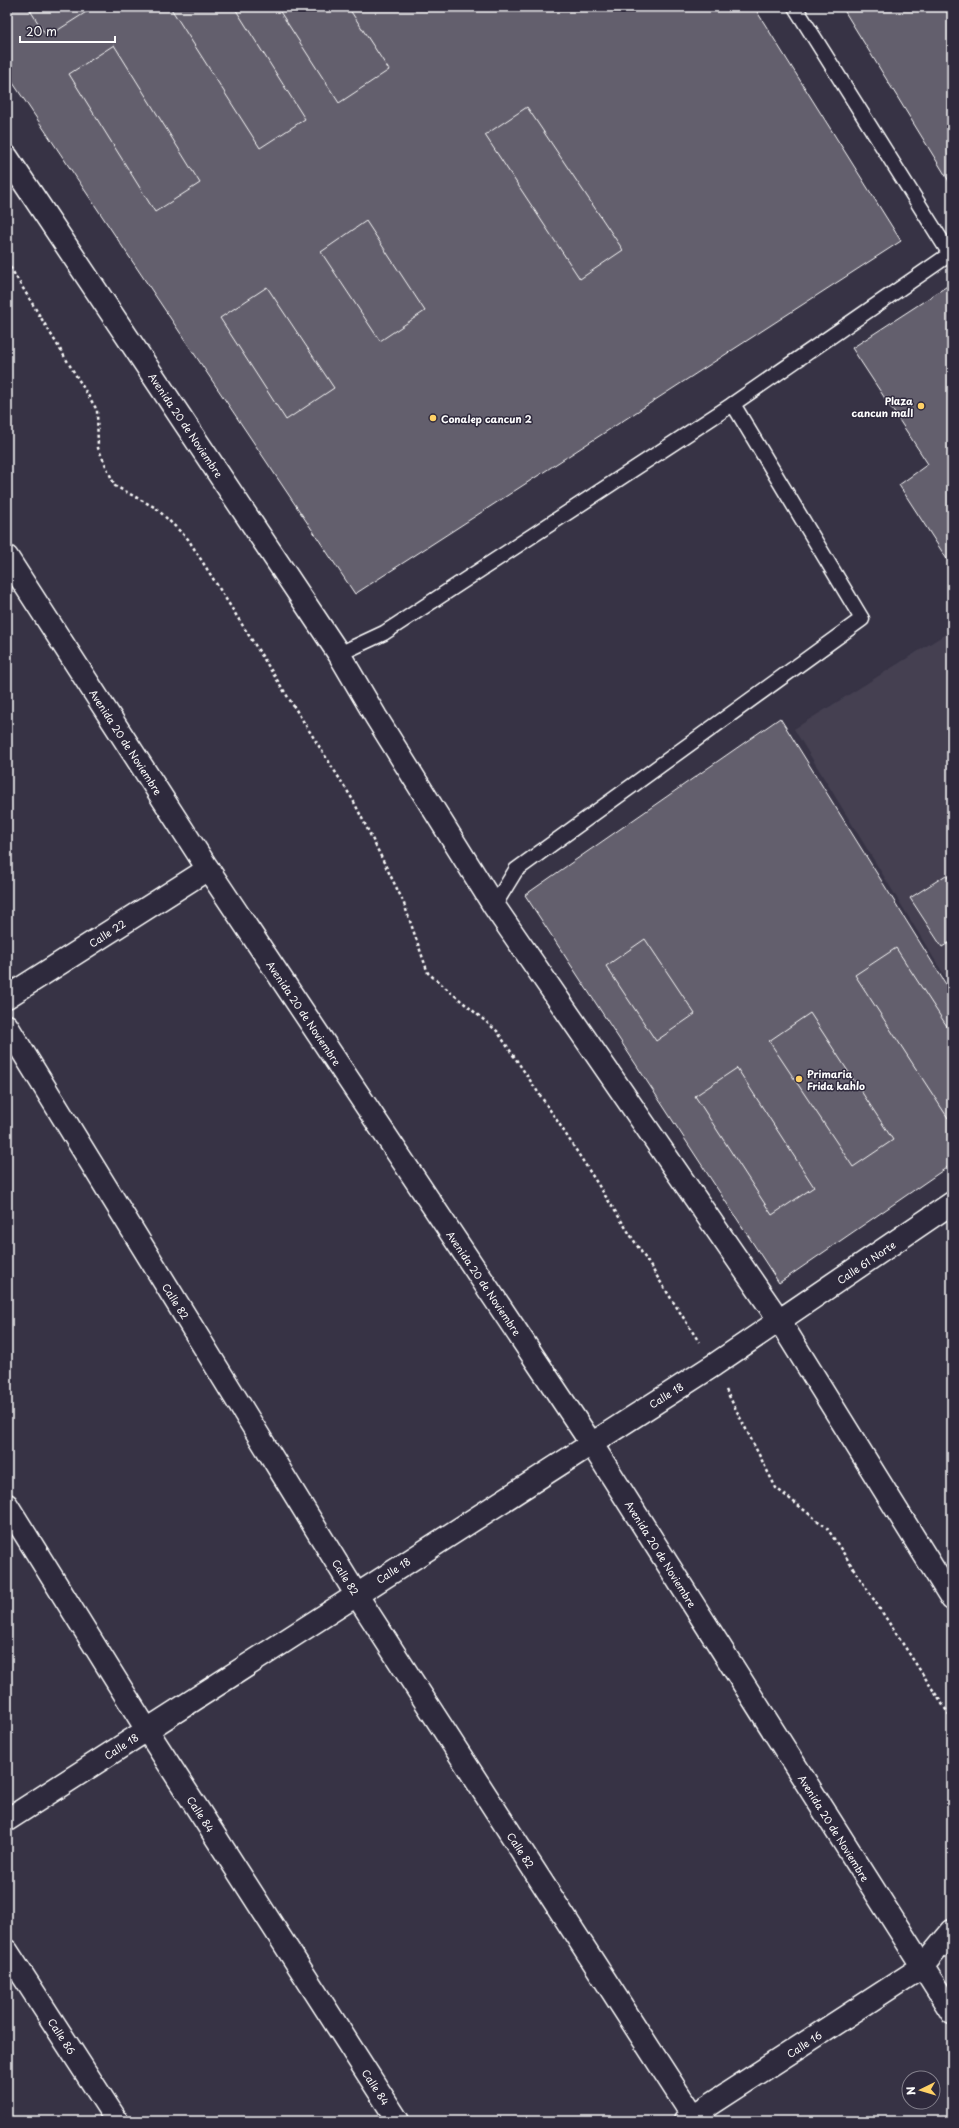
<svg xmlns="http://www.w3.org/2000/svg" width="959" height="2128" font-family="'Playpen Sans',sans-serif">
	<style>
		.built { fill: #444051 }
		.building { fill: #635f6d; stroke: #fff }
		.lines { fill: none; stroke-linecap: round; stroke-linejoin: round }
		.service-casing { stroke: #fff; stroke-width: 17 }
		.minor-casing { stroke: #fff; stroke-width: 25 }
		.tertiary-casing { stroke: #fff; stroke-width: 25 }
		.primary-casing { stroke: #fff; stroke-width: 25 }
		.path { stroke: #fff; stroke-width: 2.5; stroke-dasharray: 3 3; stroke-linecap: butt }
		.service { stroke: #2f2a3d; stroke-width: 14 }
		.minor { stroke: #2f2a3d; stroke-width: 22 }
		.tertiary { stroke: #2f2a3d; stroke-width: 22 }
		.primary { stroke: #2f2a3d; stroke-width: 22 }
		.poi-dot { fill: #ffd166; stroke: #2f2a3d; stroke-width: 1.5 }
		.labels { text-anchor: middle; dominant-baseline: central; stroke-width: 3; stroke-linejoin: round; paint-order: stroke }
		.poi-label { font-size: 10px; font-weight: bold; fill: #fff; stroke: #2f2a3d; text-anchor: start }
		.street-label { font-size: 10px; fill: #fff; stroke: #2f2a3d }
	</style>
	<rect width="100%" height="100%" fill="#373345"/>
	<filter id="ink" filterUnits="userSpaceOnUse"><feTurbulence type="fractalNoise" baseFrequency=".025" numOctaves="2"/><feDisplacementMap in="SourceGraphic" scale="8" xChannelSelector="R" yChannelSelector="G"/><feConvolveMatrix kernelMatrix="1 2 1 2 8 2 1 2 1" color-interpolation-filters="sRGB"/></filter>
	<g filter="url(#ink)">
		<polygon class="built" points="952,630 952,988 794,729"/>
		<g class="building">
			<polygon points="7,7 754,7 901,241 355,594 7,74"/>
			<polygon points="28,7 90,7 91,9 47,37"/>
			<polygon points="170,7 234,7 305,119 260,148"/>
			<polygon points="277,7 348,7 389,70 339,103"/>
			<polygon points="842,7 952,7 952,186"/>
			<polygon points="114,45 200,183 155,212 69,74"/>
			<polygon points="527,107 623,250 580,279 485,135"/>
			<polygon points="366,221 425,311 380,341 321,252"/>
			<polygon points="952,283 952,567 899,485 928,464 852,348"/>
			<polygon points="267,287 334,388 286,420 220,318"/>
			<polygon points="780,718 952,994 952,1164 779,1283 525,895"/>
			<polygon points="946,875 952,883 952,941 942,947 910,898"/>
			<polygon points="645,939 695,1014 656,1041 606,966"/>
			<polygon points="896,948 952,1034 952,1116 948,1118 855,975"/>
			<polygon points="810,1013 893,1140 853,1167 769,1041"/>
			<polygon points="737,1068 814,1187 772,1215 695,1096"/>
		</g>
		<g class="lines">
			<defs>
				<g id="service">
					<polyline points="339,654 384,633 733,404"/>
					<polyline points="494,906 516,870 862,619 733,404 950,254 795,7"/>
				</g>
				<g id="minor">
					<polyline points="7,997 208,869"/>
					<polyline points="7,1026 356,1594 696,2121"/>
					<polyline points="7,1505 147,1730 398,2121"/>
					<polyline points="7,1951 117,2121"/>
					<polyline points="685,2121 922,1967 952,1931"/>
				</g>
				<polyline id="tertiary" points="7,1820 714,1365 952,1203"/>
				<g id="primary">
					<polyline points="7,157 339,654 376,717 494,906 779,1320 952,1599"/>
					<polyline points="7,557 208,869 591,1443 952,2013"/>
				</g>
			</defs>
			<use href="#service" class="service-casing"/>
			<use href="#minor" class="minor-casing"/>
			<use href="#tertiary" class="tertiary-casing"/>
			<use href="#primary" class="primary-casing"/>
			<g class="path">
				<polyline points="7,262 97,410 98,448 115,486 156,508 188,539 353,800 403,901 428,973 497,1031 558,1122 699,1342"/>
				<polyline points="726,1390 776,1488 827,1528 952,1719"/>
			</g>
			<use href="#service" class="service"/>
			<use href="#minor" class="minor"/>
			<use href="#tertiary" class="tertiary"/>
			<use href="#primary" class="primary"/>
		</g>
	</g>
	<g class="poi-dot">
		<circle cx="921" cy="406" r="4"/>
		<circle cx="433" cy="418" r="4"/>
		<circle cx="799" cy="1079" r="4"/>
	</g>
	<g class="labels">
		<g class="poi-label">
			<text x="913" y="400" text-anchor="end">Plaza<tspan x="913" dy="12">cancun mall</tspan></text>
			<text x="441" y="418">Conalep cancun 2</text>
			<text x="807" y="1073">Primaria<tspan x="807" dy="12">Frida kahlo</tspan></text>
		</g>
		<g class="street-label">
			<text transform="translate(186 425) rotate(56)">Avenida 20 de Noviembre</text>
			<text transform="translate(126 742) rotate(57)">Avenida 20 de Noviembre</text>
			<text transform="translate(107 933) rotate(-33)">Calle 22</text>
			<text transform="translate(304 1013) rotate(56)">Avenida 20 de Noviembre</text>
			<text transform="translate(866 1262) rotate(-34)">Calle 61 Norte</text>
			<text transform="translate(484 1283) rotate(56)">Avenida 20 de Noviembre</text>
			<text transform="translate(176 1301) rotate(58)">Calle 82</text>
			<text transform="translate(666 1395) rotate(-32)">Calle 18</text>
			<text transform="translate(661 1554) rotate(58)">Avenida 20 de Noviembre</text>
			<text transform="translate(393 1570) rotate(-33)">Calle 18</text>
			<text transform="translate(346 1577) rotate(58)">Calle 82</text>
			<text transform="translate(121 1746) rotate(-33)">Calle 18</text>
			<text transform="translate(201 1814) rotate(57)">Calle 84</text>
			<text transform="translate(834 1828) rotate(58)">Avenida 20 de Noviembre</text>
			<text transform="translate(521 1850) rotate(57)">Calle 82</text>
			<text transform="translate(62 2036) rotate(57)">Calle 86</text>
			<text transform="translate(804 2044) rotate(-33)">Calle 16</text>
			<text transform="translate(376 2087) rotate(57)">Calle 84</text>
		</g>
	</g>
	<rect width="959" height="2128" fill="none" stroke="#2f2a3d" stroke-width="24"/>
	<rect x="12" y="12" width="935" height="2104" fill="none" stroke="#fff" stroke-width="1.5" filter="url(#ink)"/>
	<g transform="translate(921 2090) rotate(265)"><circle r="19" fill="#2f2a3d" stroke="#827f8b"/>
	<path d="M0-3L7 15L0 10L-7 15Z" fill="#ffd166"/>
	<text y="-6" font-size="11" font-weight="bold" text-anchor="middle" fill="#ffffff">N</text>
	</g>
	<path d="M20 36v6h95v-6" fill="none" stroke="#ffffff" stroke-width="2"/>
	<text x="26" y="36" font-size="12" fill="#ffffff" stroke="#2f2a3d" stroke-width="3" paint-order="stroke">20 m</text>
</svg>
